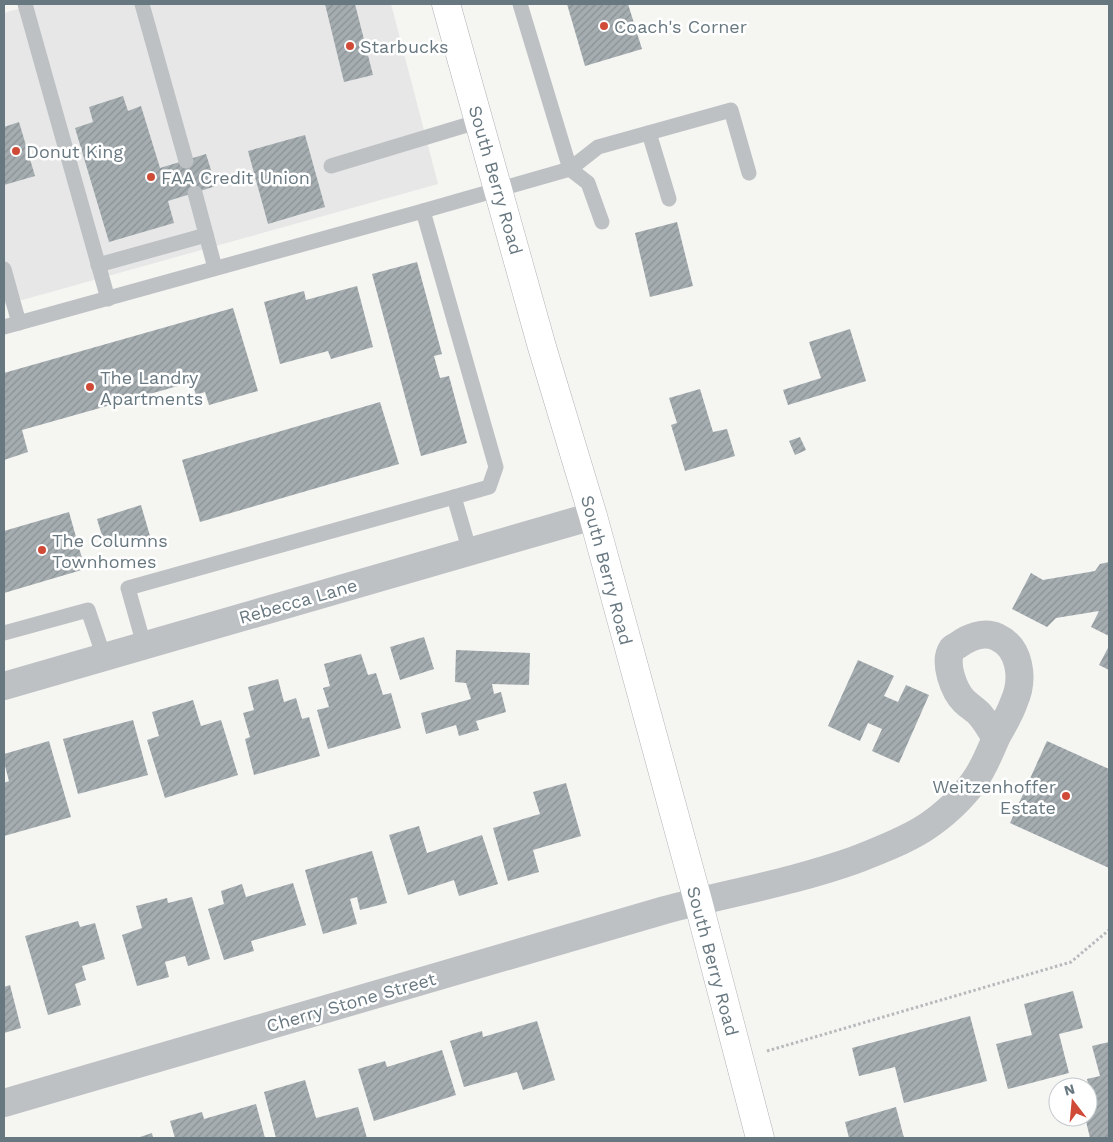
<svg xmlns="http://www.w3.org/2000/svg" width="1113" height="1142" font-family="'Work Sans',sans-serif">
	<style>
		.built { fill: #e6e7e6 }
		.building { fill: url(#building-hatch) }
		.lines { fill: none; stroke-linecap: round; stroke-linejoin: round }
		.secondary-casing { stroke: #b0b5b8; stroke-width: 29 }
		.path { stroke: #b7babc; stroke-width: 3; stroke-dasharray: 2.5 2.5; stroke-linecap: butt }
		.lane { stroke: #bdc1c4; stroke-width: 15 }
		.street { stroke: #bdc1c4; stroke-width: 28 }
		.secondary { stroke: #fff; stroke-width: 28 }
		.poi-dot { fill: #cf4b38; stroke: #fff; stroke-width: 2 }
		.labels { text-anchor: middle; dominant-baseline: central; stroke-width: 5; stroke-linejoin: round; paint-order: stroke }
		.poi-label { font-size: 18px; fill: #687880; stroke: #fff; text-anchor: start }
		.street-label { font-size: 18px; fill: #687880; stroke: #fff }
	</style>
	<defs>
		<pattern id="building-hatch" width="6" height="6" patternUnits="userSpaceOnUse" patternTransform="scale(1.25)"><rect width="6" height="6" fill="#a5adb1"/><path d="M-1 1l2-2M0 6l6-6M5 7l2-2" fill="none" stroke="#8a9295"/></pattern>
	</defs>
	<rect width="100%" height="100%" fill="#f5f5f2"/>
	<polygon class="built" points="36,4 391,4 438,184 4,305 4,13"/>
	<g class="building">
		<polygon points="325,4 355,4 373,75 344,82"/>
		<polygon points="567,4 628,4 642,49 585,66"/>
		<polygon points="123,96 128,111 141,106 160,168 206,154 216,186 168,201 174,223 109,242 75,128 93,122 89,107"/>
		<polygon points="19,122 35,176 4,185 4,127"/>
		<polygon points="305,135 325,207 268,224 248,151"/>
		<polygon points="677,222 693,286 650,297 635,233"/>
		<polygon points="417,262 442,354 434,356 440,378 449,376 467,443 421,456 372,274"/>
		<polygon points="357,286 373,347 331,359 328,351 280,364 264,302 304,291 306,300"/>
		<polygon points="233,308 258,391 209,405 205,392 196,395 192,382 22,430 28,452 4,460 4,373"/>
		<polygon points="850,329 866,381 788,405 783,390 821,378 809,342"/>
		<polygon points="700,389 713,432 727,429 735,456 685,471 671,425 677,423 669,398"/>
		<polygon points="380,402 399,464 200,522 182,460"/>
		<polygon points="800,437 806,450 795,455 789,441"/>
		<polygon points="141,505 150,536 106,549 97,519"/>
		<polygon points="69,512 85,569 4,593 4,531"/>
		<polygon points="1109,562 1109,636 1091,627 1099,611 1056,618 1047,627 1012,609 1031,573 1043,580 1095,571 1100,564"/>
		<polygon points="424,637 434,669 400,680 390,647"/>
		<polygon points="1109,646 1109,670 1099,665"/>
		<polygon points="456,650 530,653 529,685 492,684 494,694 501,692 506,712 476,721 479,730 459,736 456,725 426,734 421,713 471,699 466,683 455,682"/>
		<polygon points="361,654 368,675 376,673 383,695 391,693 401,728 328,749 317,710 329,707 323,688 330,686 324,664"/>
		<polygon points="858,660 894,676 884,696 898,702 906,685 929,695 899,763 872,751 882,729 868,723 860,741 828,726"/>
		<polygon points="278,679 284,702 296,698 302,719 309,717 320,756 254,775 245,739 250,737 243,713 254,710 248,687"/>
		<polygon points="193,700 201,726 221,720 238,775 165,798 147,740 159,736 152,712"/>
		<polygon points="133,720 148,775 78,794 63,739"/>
		<polygon points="49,741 71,817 4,836 4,783 9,781 4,762 4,754"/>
		<polygon points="1047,741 1109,769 1109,868 1010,823"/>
		<polygon points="566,783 581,836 533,850 539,872 508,881 493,828 540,814 533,792"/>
		<polygon points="419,826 427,853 482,835 498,884 459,896 454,880 408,895 389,835"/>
		<polygon points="372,851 387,903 360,910 357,897 350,899 357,924 323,934 305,870"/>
		<polygon points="293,883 306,925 251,941 254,951 224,960 208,909 224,904 221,891 242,884 246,897"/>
		<polygon points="192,897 210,959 188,966 185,956 165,962 169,977 137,986 122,935 142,928 136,906 167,898 168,903"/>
		<polygon points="78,921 80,927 95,923 105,959 82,966 86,980 75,984 81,1005 48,1015 25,936"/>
		<polygon points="10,985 21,1028 4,1033 4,987"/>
		<polygon points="1073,991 1083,1028 1059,1034 1069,1073 1008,1089 996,1044 1032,1035 1024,1004"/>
		<polygon points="970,1016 987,1081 904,1103 895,1067 859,1076 852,1048"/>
		<polygon points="537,1021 555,1080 523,1090 517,1072 464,1087 450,1041 482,1031 483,1037"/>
		<polygon points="1109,1042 1109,1138 1090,1138 1085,1117 1088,1117 1088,1101 1092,1100 1087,1079 1100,1076 1092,1046"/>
		<polygon points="442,1050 456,1095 374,1121 358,1069 385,1061 387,1067"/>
		<polygon points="305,1080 316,1118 358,1107 367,1138 276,1138 264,1092"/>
		<polygon points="256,1104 265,1138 175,1138 170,1121 202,1112 204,1119"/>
		<polygon points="896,1107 904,1138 849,1138 845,1122"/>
		<polygon points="152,1133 153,1138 137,1138"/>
	</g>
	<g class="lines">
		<defs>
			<polyline id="secondary" points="446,4 542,347 593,516 698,901 760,1138"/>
		</defs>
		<use href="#secondary" class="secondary-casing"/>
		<polyline class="path" points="767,1051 1071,962 1109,930"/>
		<g class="lane">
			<polyline points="25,4 108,299"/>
			<polyline points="142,4 186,161"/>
			<polyline points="649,133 669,199"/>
			<polyline points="331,166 480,121"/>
			<polyline points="195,193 215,268"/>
			<polyline points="602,222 588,183 570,169 598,147 731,110 749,173"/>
			<polyline points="98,265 206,235"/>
			<polyline points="4,269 19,323"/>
			<polyline points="4,327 423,211"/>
			<polyline points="470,552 454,497 489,487 496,467 423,211 570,169 520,4"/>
			<polyline points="4,633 88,610 104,657"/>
			<polyline points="144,645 128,588 454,497"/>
		</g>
		<g class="street">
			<polyline points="4,686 593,516"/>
			<path d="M4,1103L665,910C729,893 793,882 855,860C878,851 902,842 923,829C942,817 963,798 975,780C985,766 990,751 997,736C1003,725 1010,714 1014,702C1024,680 1021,648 997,637C984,631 969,637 958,645C956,646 954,647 952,649C943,662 954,691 964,701C970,707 977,710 981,716C987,723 991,731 996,738"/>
		</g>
		<use href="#secondary" class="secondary"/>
	</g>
	<g class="poi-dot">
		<circle cx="604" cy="26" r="5"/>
		<circle cx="350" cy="46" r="5"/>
		<circle cx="16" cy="151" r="5"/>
		<circle cx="151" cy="177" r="5"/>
		<circle cx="90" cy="387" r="5"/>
		<circle cx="42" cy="550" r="5"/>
		<circle cx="1066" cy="796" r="5"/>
	</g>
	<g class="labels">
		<g class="poi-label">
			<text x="614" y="26">Coach's Corner</text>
			<text x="360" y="46">Starbucks</text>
			<text x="26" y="151">Donut King</text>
			<text x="161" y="177">FAA Credit Union</text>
			<text x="100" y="377">The Landry<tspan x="100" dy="21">Apartments</tspan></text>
			<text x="52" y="540">The Columns<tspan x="52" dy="21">Townhomes</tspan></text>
			<text x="1056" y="786" text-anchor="end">Weitzenhoffer<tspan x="1056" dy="21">Estate</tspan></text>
		</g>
		<g class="street-label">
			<text transform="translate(496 180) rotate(74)">South Berry Road</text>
			<text transform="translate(607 570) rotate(75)">South Berry Road</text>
			<text transform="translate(298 601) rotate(-16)">Rebecca Lane</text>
			<text transform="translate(713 961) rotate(75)">South Berry Road</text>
			<text transform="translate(351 1002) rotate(-16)">Cherry Stone Street</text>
		</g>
	</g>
	<rect width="1113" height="1142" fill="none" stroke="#687880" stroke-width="10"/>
	<g transform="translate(1073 1102) rotate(344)"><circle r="24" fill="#ffffff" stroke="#c3c9cc"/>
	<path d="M0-4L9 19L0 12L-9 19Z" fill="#cf4b38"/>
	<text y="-8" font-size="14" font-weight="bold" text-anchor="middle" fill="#687880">N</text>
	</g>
</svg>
